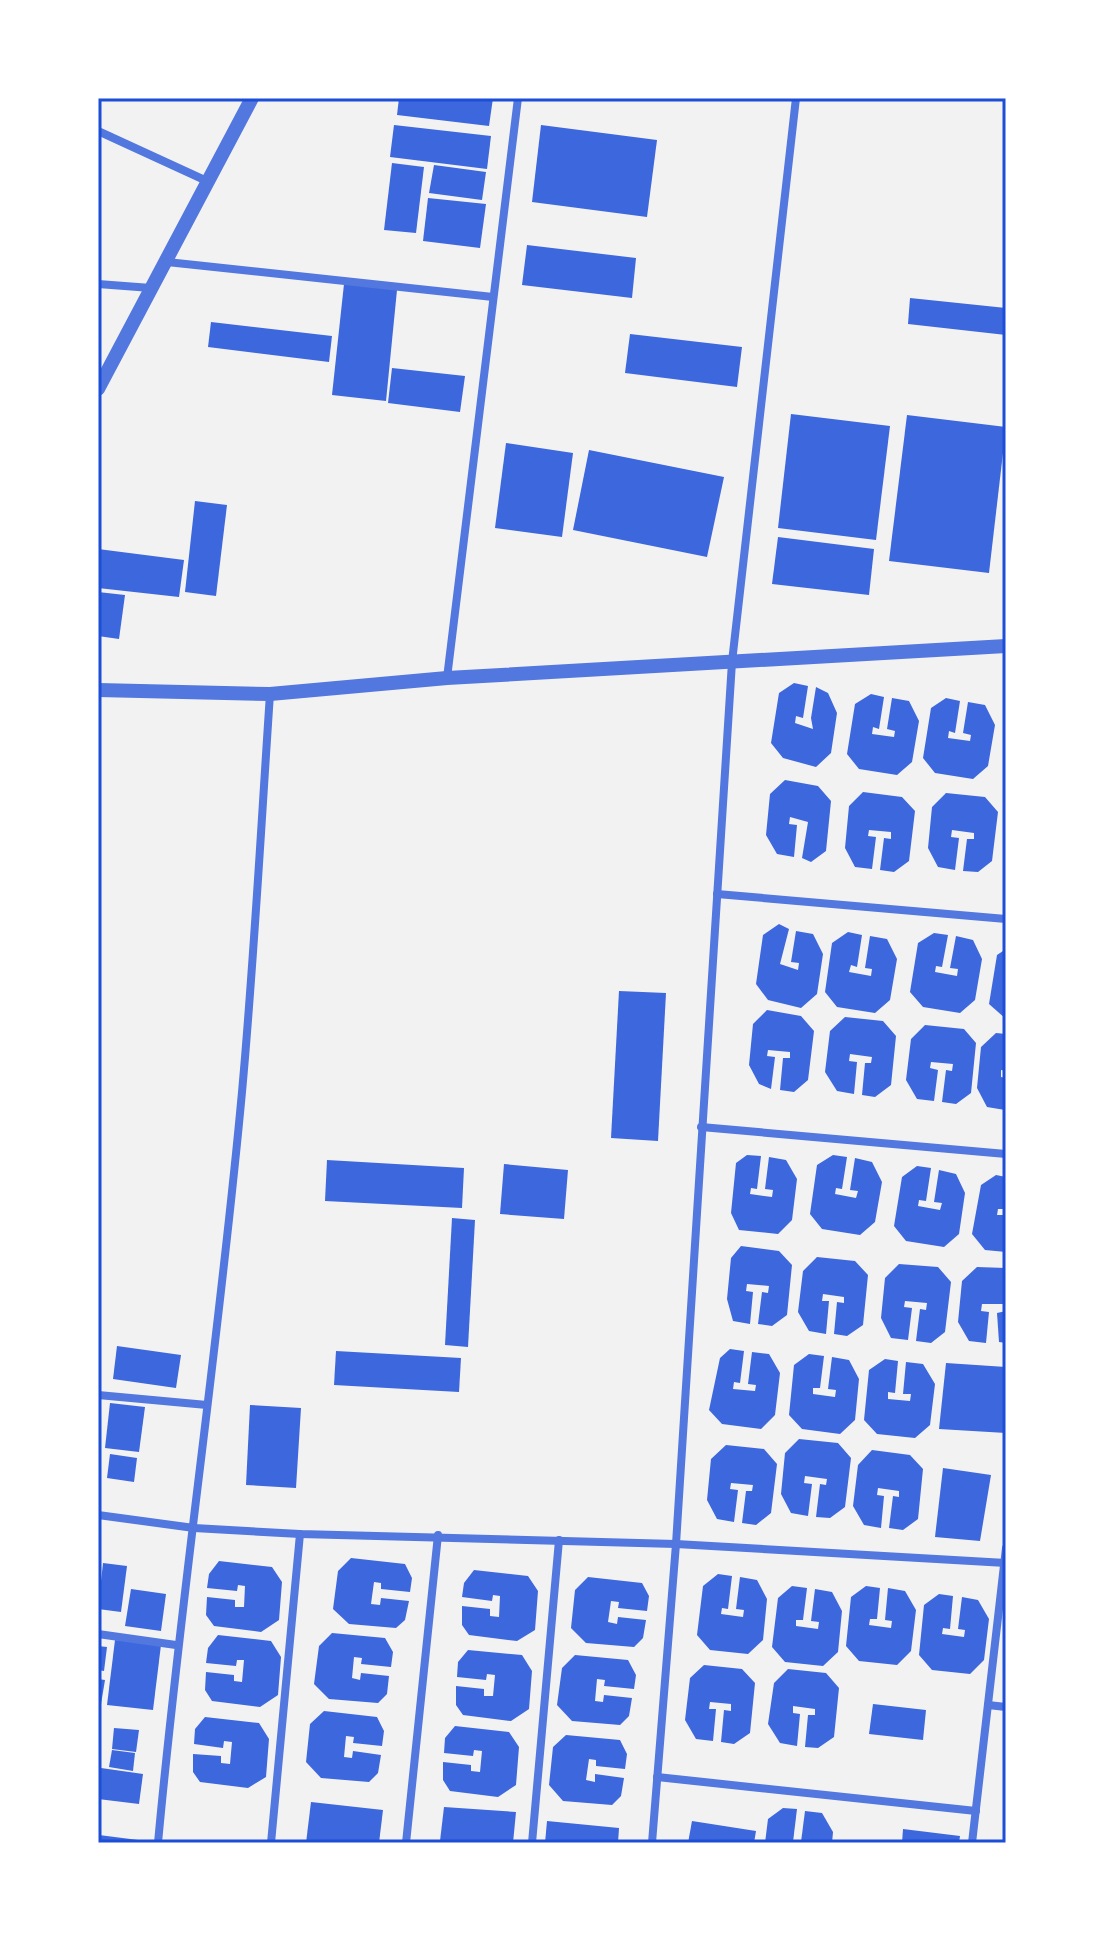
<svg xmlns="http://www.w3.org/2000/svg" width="1104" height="1941" font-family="Lato,sans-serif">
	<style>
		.building { fill: #3d67dc }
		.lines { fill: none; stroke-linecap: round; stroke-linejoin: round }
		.minor { stroke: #5277de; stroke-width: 8 }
		.tertiary { stroke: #5277de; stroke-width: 14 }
		.neatline { fill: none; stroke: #1d4ed8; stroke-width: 3 }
	</style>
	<rect width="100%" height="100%" fill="#f2f2f2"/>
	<g class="building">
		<polygon points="399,98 493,98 489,126 397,115"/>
		<polygon points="394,125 491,136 487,169 390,157"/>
		<polygon points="541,125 657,140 647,217 532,202"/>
		<polygon points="392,163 424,167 416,233 384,230"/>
		<polygon points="434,165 486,172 482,200 429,193"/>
		<polygon points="428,198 486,204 480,248 423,241"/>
		<polygon points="527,245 636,258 632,298 522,285"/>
		<polygon points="344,284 397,290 386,401 332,395"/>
		<polygon points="910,298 1006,308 1006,335 908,324"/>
		<polygon points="211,322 332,336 329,362 208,347"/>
		<polygon points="630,334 742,347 737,387 625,373"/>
		<polygon points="392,368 465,376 460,412 388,403"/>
		<polygon points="791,414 890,426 876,540 778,528"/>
		<polygon points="907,415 1006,427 989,573 889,561"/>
		<polygon points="506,443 573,453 562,537 495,528"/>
		<polygon points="589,450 724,477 707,557 573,530"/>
		<polygon points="195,501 227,505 216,596 185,592"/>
		<polygon points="778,537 874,549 869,595 772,584"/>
		<polygon points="98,549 184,560 179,597 98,588"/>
		<polygon points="98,592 125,595 119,639 98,636"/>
		<polygon points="794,683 808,686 803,718 796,716 795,723 813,729 811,718 816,687 828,693 837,713 831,753 816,767 783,758 771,743 779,693"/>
		<polygon points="871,694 884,697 879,729 873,727 872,734 894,737 895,731 887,729 892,698 909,701 919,721 912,762 897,775 859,769 847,754 855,704"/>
		<polygon points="946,698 960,701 955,733 949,731 948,738 970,741 971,735 963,733 968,702 985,705 995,725 988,766 973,779 935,773 923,758 931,708"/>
		<polygon points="785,780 818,786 831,801 826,851 811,862 802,858 808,822 790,817 789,824 797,825 794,857 777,854 766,835 770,794"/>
		<polygon points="863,792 902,797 915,811 909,861 894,872 880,870 884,838 891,839 891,832 869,830 868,836 876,837 872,869 855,867 845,848 849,806"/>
		<polygon points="946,793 985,797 998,812 992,861 978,872 963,871 967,839 974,839 974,833 952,830 951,837 959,838 955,870 938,867 928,848 932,807"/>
		<polygon points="779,924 789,929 780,964 798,970 799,963 791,962 796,931 813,934 823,954 817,994 801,1008 768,1000 756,984 763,935"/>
		<polygon points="848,932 862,935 857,967 851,965 849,972 871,976 872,969 865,968 870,936 887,939 897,959 890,1000 875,1013 837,1007 825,992 832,943"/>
		<polygon points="934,933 948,935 942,967 936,966 935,972 957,976 958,969 950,968 956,936 973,940 982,959 975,1000 960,1013 923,1007 910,992 918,943"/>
		<polygon points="1006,949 1006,1019 989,1004 997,955"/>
		<polygon points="619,991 666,993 658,1141 611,1138"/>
		<polygon points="767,1010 801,1016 814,1031 808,1080 794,1092 780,1090 783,1058 790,1058 790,1052 768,1050 767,1056 775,1057 771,1089 759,1084 749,1065 753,1024"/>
		<polygon points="845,1017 883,1021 896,1036 891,1085 875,1097 862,1095 865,1063 871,1063 872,1057 850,1054 849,1061 857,1062 854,1094 837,1091 825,1072 830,1031"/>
		<polygon points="925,1025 964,1029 976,1043 971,1093 956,1104 942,1102 946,1070 952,1071 953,1064 931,1062 930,1068 938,1070 934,1101 917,1099 906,1080 911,1039"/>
		<polygon points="996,1033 1006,1034 1006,1071 1001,1070 1001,1077 1006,1078 1005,1110 987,1107 977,1088 981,1047"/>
		<polygon points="747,1155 761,1156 757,1189 751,1188 750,1194 772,1197 773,1190 765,1189 769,1157 786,1160 797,1179 792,1220 778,1234 739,1230 731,1213 736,1163"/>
		<polygon points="833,1155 847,1157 842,1189 836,1188 835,1194 856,1198 858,1191 850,1190 855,1158 872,1162 882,1182 875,1222 860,1235 822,1229 810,1214 817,1165"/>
		<polygon points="327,1160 464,1168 462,1208 325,1201"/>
		<polygon points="504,1164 568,1170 564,1219 500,1214"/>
		<polygon points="917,1166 931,1168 926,1201 919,1200 918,1206 940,1210 942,1203 934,1202 939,1170 956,1174 965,1193 959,1234 944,1247 906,1241 894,1226 902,1177"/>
		<polygon points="996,1175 1006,1177 1004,1209 998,1209 997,1215 1006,1215 1006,1252 985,1250 972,1234 981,1185"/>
		<polygon points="452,1218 475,1220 468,1347 445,1345"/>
		<polygon points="741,1246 779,1251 792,1265 787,1315 772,1326 758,1324 762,1292 768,1293 769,1286 747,1284 746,1291 753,1292 750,1324 733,1321 727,1299 731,1258"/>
		<polygon points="817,1257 855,1261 868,1275 863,1325 847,1336 834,1334 837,1302 844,1303 844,1297 823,1294 822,1301 829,1301 826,1334 809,1331 798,1312 803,1271"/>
		<polygon points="899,1264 938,1267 951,1282 945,1332 931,1343 916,1341 920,1309 926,1310 927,1303 905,1301 904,1307 912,1308 908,1340 891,1338 881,1318 885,1278"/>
		<polygon points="977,1267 1006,1268 1006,1304 982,1304 981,1311 989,1312 986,1343 969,1341 958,1322 962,1281"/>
		<polygon points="1006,1311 1006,1343 999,1342 997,1313"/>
		<polygon points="117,1346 181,1355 176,1388 113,1379"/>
		<polygon points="730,1349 744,1351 740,1383 734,1382 733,1389 755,1391 756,1385 748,1384 752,1352 769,1354 780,1373 775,1415 761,1429 722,1424 709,1410 720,1358"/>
		<polygon points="336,1351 461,1358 459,1392 334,1385"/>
		<polygon points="809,1354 824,1356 820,1388 813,1388 813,1394 835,1397 836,1390 828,1389 832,1357 849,1360 859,1379 855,1420 840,1434 802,1429 789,1415 794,1365"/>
		<polygon points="885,1359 898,1361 895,1393 888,1392 888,1399 910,1401 911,1394 903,1394 906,1362 923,1364 935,1384 930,1425 915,1438 877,1434 864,1420 869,1370"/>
		<polygon points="946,1363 1006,1367 1006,1433 939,1429"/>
		<polygon points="110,1403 145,1407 139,1452 105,1448"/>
		<polygon points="250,1405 301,1408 296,1488 246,1485"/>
		<polygon points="799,1439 838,1443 851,1458 845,1507 830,1518 816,1517 820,1484 826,1485 827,1479 805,1476 804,1483 812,1484 808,1516 791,1513 781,1494 785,1453"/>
		<polygon points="726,1445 764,1449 777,1464 771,1513 756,1525 742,1523 746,1491 752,1491 753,1485 731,1483 730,1489 738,1490 734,1522 717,1519 707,1500 711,1459"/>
		<polygon points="872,1450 910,1455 923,1469 918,1519 903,1530 889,1528 893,1496 899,1497 899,1491 878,1488 877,1495 884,1496 881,1528 864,1525 853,1506 858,1465"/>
		<polygon points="110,1454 137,1458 134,1482 107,1478"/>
		<polygon points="943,1468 991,1475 980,1541 935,1537"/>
		<polygon points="351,1558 405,1564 412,1578 410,1592 381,1589 381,1583 374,1582 371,1604 380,1605 381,1598 409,1601 405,1620 396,1628 349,1624 333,1609 338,1571"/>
		<polygon points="219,1561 272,1567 282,1582 279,1620 261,1632 214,1626 206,1615 207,1597 235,1600 235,1607 244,1607 245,1586 238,1585 237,1591 207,1588 209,1574"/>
		<polygon points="103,1563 127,1566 121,1612 98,1609"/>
		<polygon points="474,1570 528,1576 538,1591 535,1630 517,1641 469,1635 462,1625 462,1606 490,1609 490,1616 499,1617 500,1596 493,1595 492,1601 462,1597 464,1583"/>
		<polygon points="718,1574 732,1576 728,1609 722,1608 721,1614 743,1617 744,1610 736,1609 740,1577 757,1580 767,1599 763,1640 748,1654 710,1650 697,1635 703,1586"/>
		<polygon points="588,1577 642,1583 649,1596 647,1611 618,1608 619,1602 611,1601 608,1622 617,1624 618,1617 646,1620 643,1638 634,1647 586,1643 571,1628 575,1590"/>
		<polygon points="792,1586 807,1588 803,1620 796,1620 796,1626 818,1629 819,1622 811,1621 815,1589 832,1592 842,1611 838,1652 823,1666 785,1662 772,1647 778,1598"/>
		<polygon points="866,1586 880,1588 877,1619 870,1619 869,1625 891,1628 892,1621 885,1620 888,1588 905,1591 916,1610 911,1651 897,1665 859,1661 846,1646 851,1597"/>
		<polygon points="131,1589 166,1594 161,1631 125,1626"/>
		<polygon points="939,1594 953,1596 950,1629 943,1628 942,1634 964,1637 965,1630 958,1629 962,1597 978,1600 989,1619 984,1660 970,1674 932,1670 919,1655 924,1605"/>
		<polygon points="332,1633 385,1638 393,1652 391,1667 361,1664 362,1658 354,1657 352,1678 360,1680 361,1673 389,1676 387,1694 378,1703 329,1699 314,1684 319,1646"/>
		<polygon points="218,1635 271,1641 281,1657 278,1695 260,1707 212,1701 205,1690 206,1672 234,1675 234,1681 242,1682 244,1660 237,1660 236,1666 206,1663 208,1648"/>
		<polygon points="115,1640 161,1645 153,1710 107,1705"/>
		<polygon points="98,1646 107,1647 104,1671 98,1670"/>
		<polygon points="468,1650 522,1655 532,1671 529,1709 511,1721 463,1715 456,1705 456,1686 484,1689 484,1696 493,1696 495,1675 487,1674 486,1680 457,1677 458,1662"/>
		<polygon points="575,1655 628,1660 636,1675 634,1689 604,1686 605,1680 597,1679 595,1701 603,1702 604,1695 632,1698 629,1716 620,1725 572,1721 557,1705 562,1668"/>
		<polygon points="704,1665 742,1669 755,1683 750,1733 734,1744 721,1742 724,1710 731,1711 731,1704 710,1702 709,1709 716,1709 713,1741 696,1739 685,1720 690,1678"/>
		<polygon points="788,1669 826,1673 839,1688 834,1737 818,1748 805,1747 808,1715 815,1715 815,1709 793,1706 793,1713 800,1714 797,1746 780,1743 768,1724 774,1683"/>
		<polygon points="98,1679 105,1680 100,1710 98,1710"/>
		<polygon points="873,1704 926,1710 923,1740 869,1734"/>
		<polygon points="324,1711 377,1717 384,1731 382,1746 353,1743 354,1737 346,1736 344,1757 352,1758 353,1751 381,1755 378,1773 369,1782 321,1778 306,1762 310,1724"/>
		<polygon points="205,1717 259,1723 269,1739 266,1777 248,1788 200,1782 193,1772 193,1754 221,1756 221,1763 230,1764 232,1742 224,1741 223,1748 194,1744 195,1729"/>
		<polygon points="455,1726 509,1732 519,1747 516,1785 498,1797 450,1791 443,1780 443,1762 471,1765 471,1771 480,1772 482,1751 474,1750 473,1756 444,1753 445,1738"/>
		<polygon points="114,1728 139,1730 136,1752 112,1749"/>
		<polygon points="566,1735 620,1740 627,1754 625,1769 596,1766 596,1760 589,1759 586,1780 595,1782 595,1774 624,1778 621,1796 612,1805 563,1801 549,1785 553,1747"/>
		<polygon points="112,1750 135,1753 133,1771 109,1767"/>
		<polygon points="101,1768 143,1774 139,1804 98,1799"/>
		<polygon points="311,1802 383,1810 379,1843 306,1843"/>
		<polygon points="444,1807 516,1812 513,1843 440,1841"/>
		<polygon points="783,1808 797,1809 793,1842 765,1843 768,1819"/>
		<polygon points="805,1811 822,1813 833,1832 832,1843 801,1842"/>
		<polygon points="547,1821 619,1828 618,1843 545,1843"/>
		<polygon points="692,1821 756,1831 754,1843 688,1843"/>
		<polygon points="903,1829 960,1836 959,1843 902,1843"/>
		<polygon points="99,1835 138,1840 137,1843 98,1843"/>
	</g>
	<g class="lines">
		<g class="minor">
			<polyline points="98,131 209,182"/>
			<polyline points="167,262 493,297"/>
			<polyline points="98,284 151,288"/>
			<polyline points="447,678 518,98"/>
			<polyline points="717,894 1006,919"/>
			<polyline points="701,1127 1006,1154"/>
			<polyline points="98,1395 207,1405"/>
			<polyline points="98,1515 194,1528 300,1534 676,1544 1006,1563"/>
			<polyline points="98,1634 176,1645"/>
			<polyline points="988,1705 1006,1707"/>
			<polyline points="657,1777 976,1811"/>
			<path d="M158,1843C181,1592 219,1343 242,1092C254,960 261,827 270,694"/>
			<polyline points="271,1843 300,1534"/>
			<polyline points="406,1843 438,1535"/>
			<polyline points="532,1843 559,1540"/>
			<polyline points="652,1843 676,1544 732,662 796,98"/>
			<polyline points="972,1843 1006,1548"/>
		</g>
		<g class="tertiary">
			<polyline points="98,389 252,98"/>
			<polyline points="98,690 270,694 447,678 1006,646"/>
		</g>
	</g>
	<rect width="1104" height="1941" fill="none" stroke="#ffffff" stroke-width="200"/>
	<rect x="100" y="100" width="904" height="1741" class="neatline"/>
</svg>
